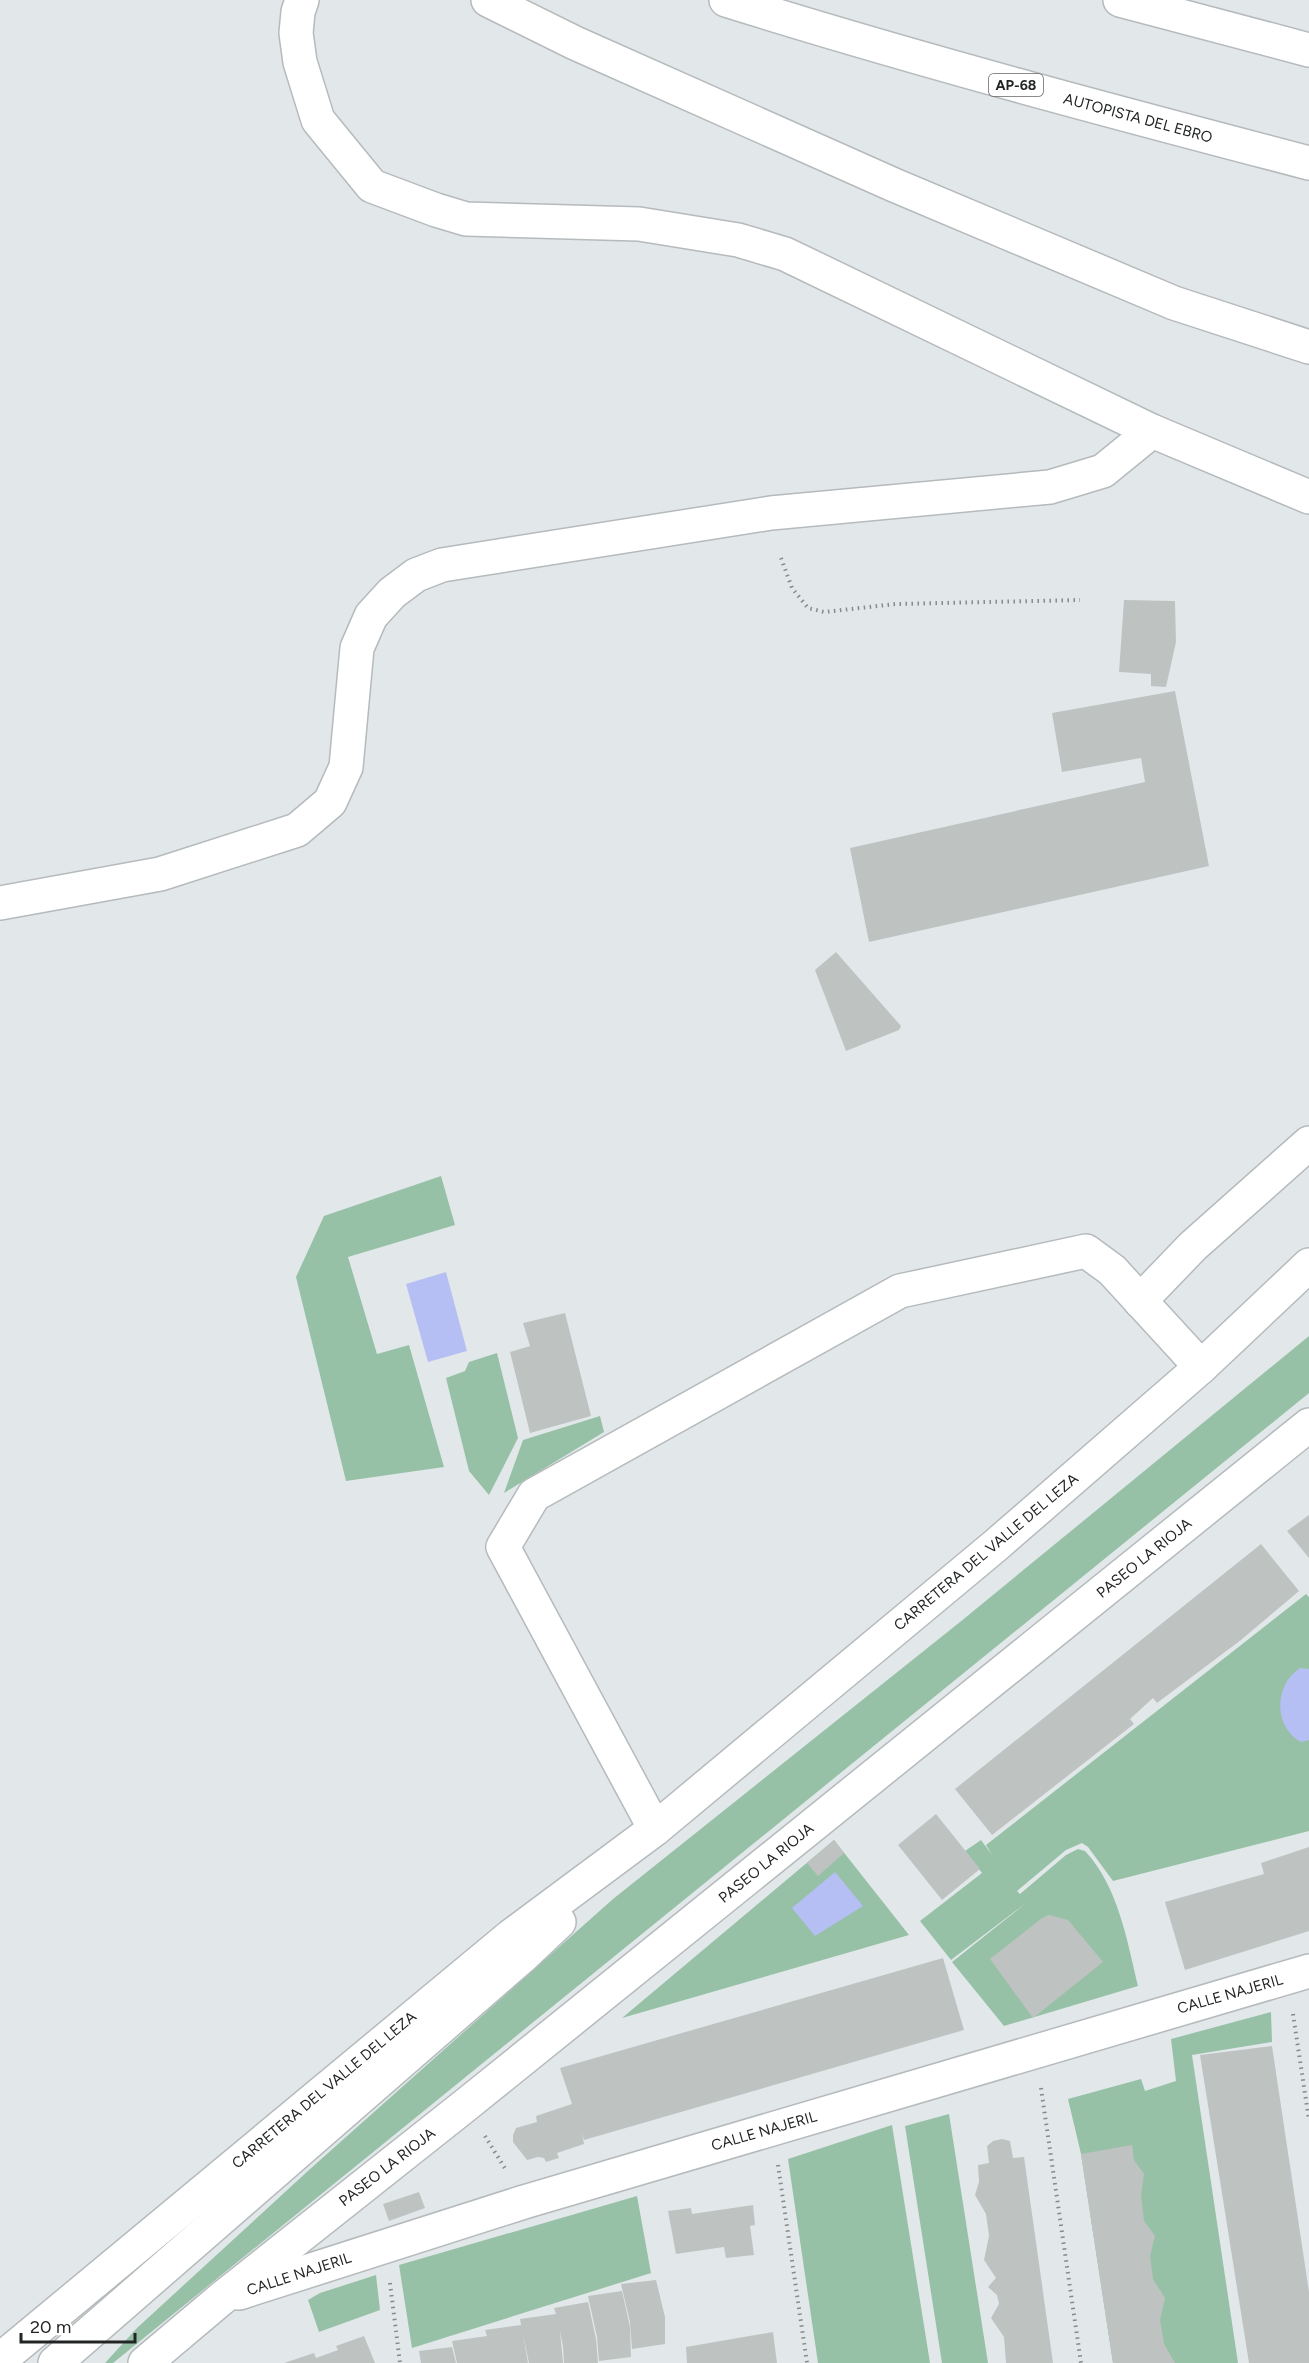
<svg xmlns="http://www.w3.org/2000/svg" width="1309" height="2363" font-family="Figtree,sans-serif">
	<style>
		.green { fill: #97c1a7 }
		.water { fill: #b6bff3 }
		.building { fill: #bec3c2 }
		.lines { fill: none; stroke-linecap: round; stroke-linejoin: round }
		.minor-casing { stroke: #b5babc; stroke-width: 36 }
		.major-casing { stroke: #b5babc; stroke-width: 36 }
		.highway-casing { stroke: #b5babc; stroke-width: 36 }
		.path { stroke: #868a8b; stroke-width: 4; stroke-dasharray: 1.5 4.5; stroke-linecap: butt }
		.minor { stroke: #fff; stroke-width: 33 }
		.major { stroke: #fff; stroke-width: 33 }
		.highway { stroke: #fff; stroke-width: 33 }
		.labels { text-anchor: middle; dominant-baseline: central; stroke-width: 4.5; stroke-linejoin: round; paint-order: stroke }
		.shield { fill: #fff; stroke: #656666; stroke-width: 1.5 }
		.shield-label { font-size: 14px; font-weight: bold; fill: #232525 }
		.street-label { font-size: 15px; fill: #232525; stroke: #fff }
	</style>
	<rect width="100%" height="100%" fill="#e2e8ea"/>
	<g class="green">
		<polygon points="441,1176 455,1225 348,1257 377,1354 409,1345 444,1467 346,1481 296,1277 324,1216"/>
		<polygon points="1309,1336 1309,1393 113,2363 105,2363 137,2328 309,2170 613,1899 960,1622"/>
		<polygon points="497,1353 518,1438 489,1495 469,1471 446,1378 465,1371 469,1362"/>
		<polygon points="600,1416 604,1432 504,1493 523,1440"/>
		<path d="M1306,1594L1309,1597V1831L1113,1881L1088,1847L1082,1843L1066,1850L1017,1891L1020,1894L1066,1855L1078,1849L1085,1851C1118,1886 1127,1940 1138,1986L1004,2026L952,1962L1026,1903L951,1960L920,1921L982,1873L965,1851L981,1840L992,1855L986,1845Z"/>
		<polygon points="834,1840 909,1935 622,2018"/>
		<polygon points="1271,2012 1272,2042 1192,2055 1238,2363 1113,2363 1081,2154 1068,2099 1141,2079 1145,2091 1176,2081 1171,2039"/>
		<polygon points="949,2114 988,2363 942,2363 905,2126"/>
		<polygon points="892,2125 930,2363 818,2363 788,2159"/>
		<polygon points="637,2196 651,2273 412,2348 399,2265"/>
		<polygon points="376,2275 380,2310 319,2332 308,2300 320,2293"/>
	</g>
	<g class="water">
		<polygon points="446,1272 467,1351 428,1362 406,1284"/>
		<path d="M1300,1668L1309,1669V1740L1301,1742C1273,1727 1274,1685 1300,1668Z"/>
		<polygon points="835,1872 863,1906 815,1936 792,1908"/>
	</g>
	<g class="building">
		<polygon points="1124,600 1175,601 1176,642 1166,687 1151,686 1151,674 1119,672"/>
		<polygon points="1175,691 1209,866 869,942 850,848 1145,782 1141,758 1062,772 1052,713"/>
		<polygon points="836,952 901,1026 899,1030 846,1051 815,970"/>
		<polygon points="565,1313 591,1416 530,1433 510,1352 530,1346 523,1323"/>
		<polygon points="1309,1515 1309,1558 1287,1531"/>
		<polygon points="1261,1544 1299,1591 1241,1640 1157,1703 1153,1698 1130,1719 1134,1724 992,1835 955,1789"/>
		<polygon points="936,1814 980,1869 942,1900 898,1845"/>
		<polygon points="834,1840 844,1853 818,1876 807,1863"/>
		<polygon points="1309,1847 1309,1931 1185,1970 1165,1902 1264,1874 1261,1863"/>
		<polygon points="1049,1915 1068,1920 1103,1962 1033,2018 990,1959 1042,1918"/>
		<polygon points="943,1958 964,2030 584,2140 582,2133 584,2144 557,2153 559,2158 546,2162 544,2158 538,2157 527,2160 513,2142 513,2135 516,2128 537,2122 536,2116 572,2104 560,2068"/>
		<polygon points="1272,2046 1309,2292 1309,2363 1249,2363 1200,2055"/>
		<polygon points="1002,2139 1010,2141 1013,2158 1024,2157 1053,2363 1006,2363 1004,2337 991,2318 999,2304 997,2295 988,2287 996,2278 984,2260 989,2236 986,2214 975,2195 979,2182 978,2165 989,2163 987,2146 993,2141"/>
		<polygon points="1132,2145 1134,2160 1144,2174 1141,2195 1144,2221 1155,2236 1150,2256 1153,2279 1165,2298 1160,2320 1164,2344 1175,2363 1113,2363 1081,2154"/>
		<polygon points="419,2192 425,2208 389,2221 383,2204"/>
		<polygon points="753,2205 755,2225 750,2226 754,2255 726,2258 724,2247 676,2254 668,2211 691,2208 692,2214"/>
		<polygon points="656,2280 665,2317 665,2344 632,2349 630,2322 621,2284"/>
		<polygon points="622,2291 630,2327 631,2357 599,2361 597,2337 588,2296"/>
		<polygon points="588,2302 596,2339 598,2363 564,2363 563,2347 560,2331 563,2363 529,2363 523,2334 528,2363 457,2363 452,2341 487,2336 485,2330 521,2325 520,2319 556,2314 554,2308"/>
		<polygon points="773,2332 777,2363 687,2363 686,2347"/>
		<polygon points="364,2336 375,2363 284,2363 314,2353 316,2358 338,2350 336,2346"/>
		<polygon points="452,2347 456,2363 421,2363 419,2351"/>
	</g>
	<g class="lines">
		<defs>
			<g id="minor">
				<polyline points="302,0 298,12 296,33 300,62 318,120 372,186 436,210 466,219 639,224 738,240 785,254 1152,431 1309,497"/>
				<polyline points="0,903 160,874 297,830 330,802 346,767 357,648 371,616 392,593 416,575 442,565 771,513 1050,487 1103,471 1152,431"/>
				<polyline points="1140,1301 1193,1246 1309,1143"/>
				<polyline points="655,1829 503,1547 534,1495 900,1291 1086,1251 1112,1270 1201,1367"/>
				<polyline points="239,2293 524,2202 1309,1971"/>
				<polyline points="145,2363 221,2299 467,2104 1309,1425"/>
			</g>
			<g id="major">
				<polyline points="0,2360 511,1936 655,1829 995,1546 1201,1367 1309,1265"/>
				<polyline points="55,2363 524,1955 559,1922"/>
			</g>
			<g id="highway">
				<polyline points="488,0 575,43 894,185 1174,303 1309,347"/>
				<path d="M726,0C918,60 1114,112 1309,163"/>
				<polyline points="1120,0 1309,50"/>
			</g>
		</defs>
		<use href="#minor" class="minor-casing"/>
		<use href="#major" class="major-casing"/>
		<use href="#highway" class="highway-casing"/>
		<g class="path">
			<polyline points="781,558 792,588 808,608 824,612 896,604 1080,600"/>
			<polyline points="1293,2014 1309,2120"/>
			<polyline points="1041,2088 1081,2363"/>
			<polyline points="485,2136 506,2170"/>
			<polyline points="778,2165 807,2363"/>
			<polyline points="390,2283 400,2363"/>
		</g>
		<use href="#minor" class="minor"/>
		<use href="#major" class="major"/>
		<use href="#highway" class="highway"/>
	</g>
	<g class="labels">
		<rect class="shield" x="989" y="74" width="54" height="22" rx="4.5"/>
		<g class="shield-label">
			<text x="1016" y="85">AP-68</text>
		</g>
		<g class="street-label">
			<text transform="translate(1138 118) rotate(15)">AUTOPISTA DEL EBRO</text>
			<text transform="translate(986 1552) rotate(-40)">CARRETERA DEL VALLE DEL LEZA</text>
			<text transform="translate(1144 1558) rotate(-39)">PASEO LA RIOJA</text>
			<text transform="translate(766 1863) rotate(-39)">PASEO LA RIOJA</text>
			<text transform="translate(1230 1994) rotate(-16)">CALLE NAJERIL</text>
			<text transform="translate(324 2090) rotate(-40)">CARRETERA DEL VALLE DEL LEZA</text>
			<text transform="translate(764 2131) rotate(-16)">CALLE NAJERIL</text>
			<text transform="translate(387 2167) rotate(-38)">PASEO LA RIOJA</text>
			<text transform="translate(299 2274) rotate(-18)">CALLE NAJERIL</text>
		</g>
	</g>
	<path d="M21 2333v9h114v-9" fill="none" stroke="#232525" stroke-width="3"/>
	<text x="30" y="2333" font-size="18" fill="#232525" stroke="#ffffff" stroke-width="4.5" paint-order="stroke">20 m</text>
</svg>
